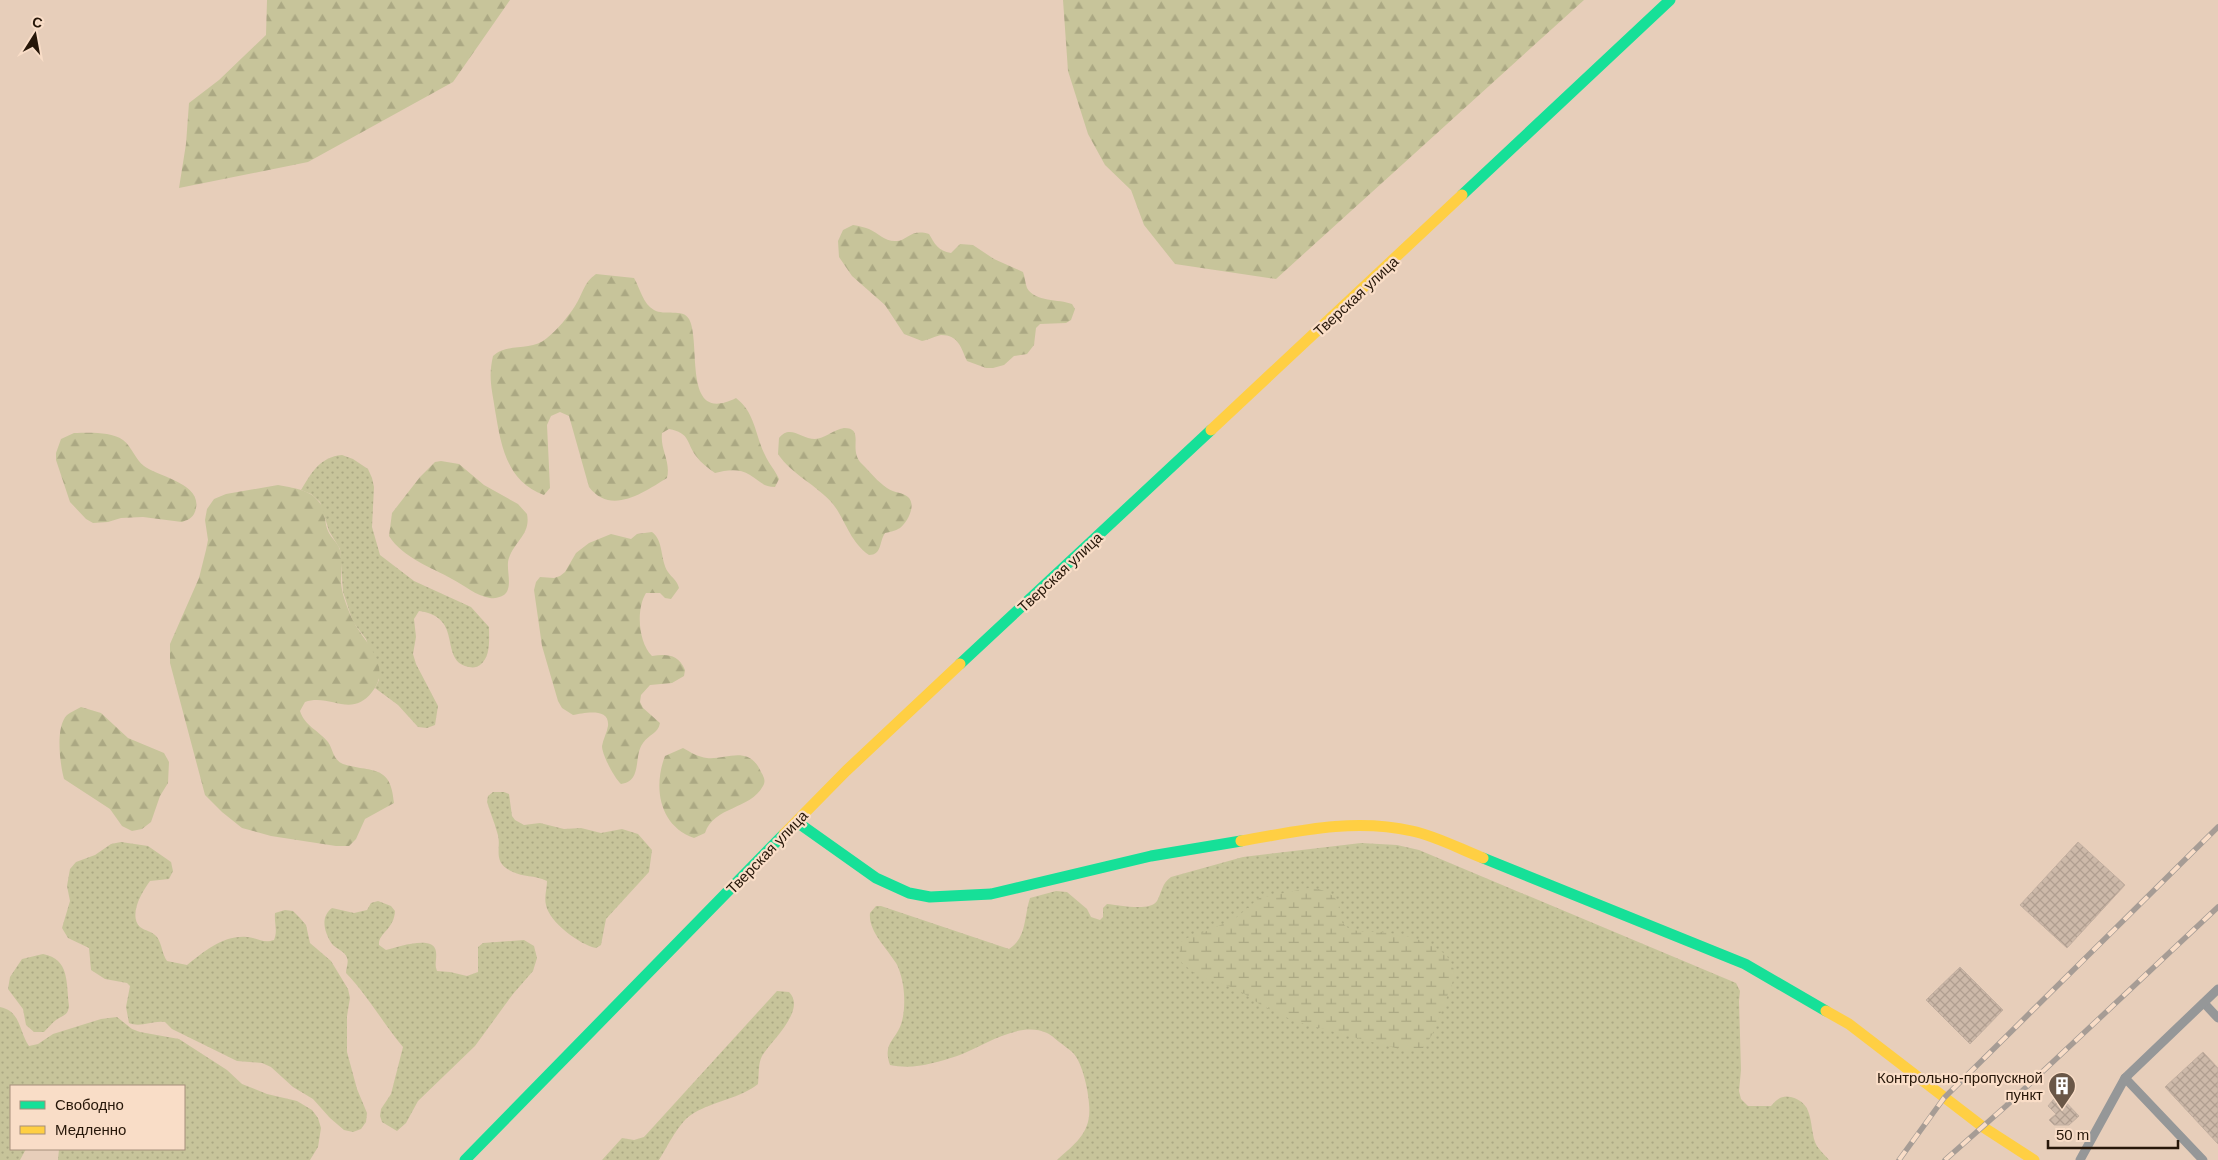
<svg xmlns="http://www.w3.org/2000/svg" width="2218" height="1160" font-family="Arial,sans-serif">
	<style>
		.grass { fill: url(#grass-dots) }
		.forest { fill: url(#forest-firs) }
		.wetland { fill: url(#wetland-marsh) }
		.building { fill: url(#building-cross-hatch); stroke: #c3afa0 }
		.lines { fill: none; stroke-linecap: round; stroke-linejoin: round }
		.lane { stroke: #959798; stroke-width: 9 }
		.fast { stroke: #16e098; stroke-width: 11 }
		.slow { stroke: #ffcf43; stroke-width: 11 }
		.rail-casing { stroke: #a69c95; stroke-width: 5.5 }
		.rail { stroke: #f9ddc7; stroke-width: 4; stroke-dasharray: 11; stroke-linecap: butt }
		.labels { text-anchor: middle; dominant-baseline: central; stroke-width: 4.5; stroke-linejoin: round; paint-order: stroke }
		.street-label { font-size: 15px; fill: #271709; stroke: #f9ddc7 }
		.poi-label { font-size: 15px; fill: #271709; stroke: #f9ddc7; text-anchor: end }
	</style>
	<defs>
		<pattern id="grass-dots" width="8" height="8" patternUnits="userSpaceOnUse" patternTransform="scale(1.25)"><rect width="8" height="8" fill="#c7c49a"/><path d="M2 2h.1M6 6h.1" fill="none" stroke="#aba883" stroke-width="1.8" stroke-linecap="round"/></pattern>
		<pattern id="forest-firs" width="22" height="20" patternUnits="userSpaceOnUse" patternTransform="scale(1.25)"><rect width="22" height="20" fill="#c7c49a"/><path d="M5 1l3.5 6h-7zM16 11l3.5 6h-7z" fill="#aba883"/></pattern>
		<pattern id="wetland-marsh" width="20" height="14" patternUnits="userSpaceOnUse" patternTransform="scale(1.25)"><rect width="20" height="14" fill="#c7c49a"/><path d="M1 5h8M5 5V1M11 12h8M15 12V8" fill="none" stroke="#aba883"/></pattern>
		<pattern id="building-cross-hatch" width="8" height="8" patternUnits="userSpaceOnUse" patternTransform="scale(1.25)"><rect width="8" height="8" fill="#cdb9a9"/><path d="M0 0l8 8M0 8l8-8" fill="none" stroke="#b09e90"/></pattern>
	</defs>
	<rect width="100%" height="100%" fill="#e7ceba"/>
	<g class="grass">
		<path d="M342,455L353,459L368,469L372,478L374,487L372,527L380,555L414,581L471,607L489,627C489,639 491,657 480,665C477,667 474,668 469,667C446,663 454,637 443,623C437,615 428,612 419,611L414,619L416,637L413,654L416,664L438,706L435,725L427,728L418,727L398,705L375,688L379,680L366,639L353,622L343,592L340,549L329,531L320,502L311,494L301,490C312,472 320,457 342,455Z"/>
		<path d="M493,792H504L509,794L512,816L515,820L524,825L540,823L564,829L581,828L601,833L622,829L638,834L652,850L649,872L606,919L601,945L596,948C580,945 549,922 546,905C544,898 547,888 547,881C534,875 523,877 513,872C490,862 503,848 497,832C494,821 490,812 487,802L488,796Z"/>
		<path d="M121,842L148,846L171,862L173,871L169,879L150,881C142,892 128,915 140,927C145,931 152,931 157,937C162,944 162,954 167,961L187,965C205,951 223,935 247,937C258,938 263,944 274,940C278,931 274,923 275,913L285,910L293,911L300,918L306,925L310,943L331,961L348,989L350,998L347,1016V1052L357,1089L367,1113L366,1122L361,1129L353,1132L344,1130L330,1118L313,1099L293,1087L271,1067L262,1063L237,1061L172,1029L165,1022C152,1020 141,1028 129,1023L126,1007L130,986L127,983L105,979L91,970L89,948L68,938L62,928L70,901L67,886L70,869L76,862L95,855L111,844Z"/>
		<path d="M1361,843L1397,845L1419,850L1736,983L1740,991L1739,1001L1741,1070L1739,1091L1741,1099L1748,1106H1771C1777,1099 1782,1095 1791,1097C1814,1103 1809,1123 1815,1142C1817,1148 1825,1155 1829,1160H1057C1076,1143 1092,1132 1089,1104C1088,1090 1083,1065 1074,1054C1071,1050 1065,1047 1062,1044C1057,1041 1052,1035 1047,1033C1019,1020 982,1047 957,1056C935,1063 913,1070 890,1065C883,1045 893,1042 900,1027C905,1015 905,997 903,985C902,978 899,968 896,963C887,948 868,931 870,913L876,906H881L1009,949C1027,938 1024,916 1030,898L1056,891L1067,892L1087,909L1091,917L1100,920L1103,917V908L1107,904C1119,905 1150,912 1157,901C1162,892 1162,883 1171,877L1243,857Z"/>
		<path d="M378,901L391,906L395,911C394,930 378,933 379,945L386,950C397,947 435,934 436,952C437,960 434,964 437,971L450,972L467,976L478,972V947L483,943L524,940L534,946L537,958L533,971L513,994L475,1046L418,1101L406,1123L397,1131L382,1122L380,1116L381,1109L391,1094L403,1047C383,1023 368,996 346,973C346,968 349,962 347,958C345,951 336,949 332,944C324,932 320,917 332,908L354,913L367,910L371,903Z"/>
		<path d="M43,954C70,959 66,983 69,1006C68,1016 63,1015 56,1020C52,1023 48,1028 44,1032H34L26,1025L23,1009L8,989L10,977L22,959Z"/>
		<path d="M777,991L789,992C807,1010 771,1041 762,1056C758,1063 759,1076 758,1084C741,1098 714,1101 694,1113C679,1121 668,1146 659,1160H602L622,1138L634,1140L644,1137Z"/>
		<path d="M0,1007C21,1011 19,1032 29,1046L38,1044L53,1034L101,1019L117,1017L132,1029L140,1032L179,1039L227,1070L242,1084L267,1094L297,1101L312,1110L318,1118L321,1128L318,1147L310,1160H58L59,1149H184V1086H11V1149H26L20,1160H0Z"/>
	</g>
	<g class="forest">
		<polygon points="267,0 510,0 453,82 308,162 179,188 186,144 189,103 219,80 266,35"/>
		<polygon points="1063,0 1584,0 1276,279 1175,264 1144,225 1131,190 1105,165 1088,134 1068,71"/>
		<path d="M853,225C859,226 864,227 869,229C878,233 884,241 895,241C907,242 910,228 929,234C935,244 938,251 951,253L960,244L973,245L994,259L1023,272C1025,277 1025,283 1027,288C1035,302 1059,299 1072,304L1075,309L1071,320L1066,323L1040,324L1036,328L1034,345L1027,354L1014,356L1004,365L993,368H986L967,361C961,348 959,335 941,335C936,336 928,340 922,341L904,334L885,305L852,276L839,257L838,241L843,230Z"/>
		<path d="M596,274L634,278C640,288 643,304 654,310C664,316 683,308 689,319C702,343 681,426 736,398C755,412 755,435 765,455C769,464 775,470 779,479L775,487C763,487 760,481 750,475C739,468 727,470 715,473C708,468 701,463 696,456C686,442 690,433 669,429L662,433C660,450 671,461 667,478C644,492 611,516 589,487L569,416L560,412L551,416L547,425L550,488L544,495C506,481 501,445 495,410C492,389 488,378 493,356C508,342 531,352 547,338C557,330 568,317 575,306C583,294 583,283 596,274Z"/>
		<path d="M844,428C866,428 847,450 862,464C870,472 878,482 887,488C893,493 903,492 908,497C917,505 907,523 900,528C895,531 890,532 885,533C879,542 882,555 869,555C850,542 846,521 833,504C817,485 792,475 778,454L779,438C790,424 801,439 815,439C824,439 833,430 844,428Z"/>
		<path d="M74,433C88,433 110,431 123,440C132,447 135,459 144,466C158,477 208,484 194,514C191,519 187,520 182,522L143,517L121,518L108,522L93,523L86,519L70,502L56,460V453L61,439Z"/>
		<path d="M441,461L459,464L484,485L518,504L527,514C531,534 515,541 509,558C505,568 514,587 504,595C501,597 493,599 490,598C476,596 464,585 452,579C431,567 403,558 389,536L392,513L420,477L435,462Z"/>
		<path d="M278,485C292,488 310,489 319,502C326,510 324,522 328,531C331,538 338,543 340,550C342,560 341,571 341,581C341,591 346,604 350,614C359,639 395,663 372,692C351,719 330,693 305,702L300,711C305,726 318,730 328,742C333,749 333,760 343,764C371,773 391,763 394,803L365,819L356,839L349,846H336L271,836L242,828L222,812L205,795L170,663V644L199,578L206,550L208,540L205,520L207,509L214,499L226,494Z"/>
		<path d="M652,532C664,541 660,560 668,572C672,578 677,580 679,588L671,599L665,598L660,593H646C636,609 638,642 652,656C667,654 678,654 685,670L684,676L672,683L650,685L641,695L640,702L643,708L660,723C658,734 649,734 643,743C633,756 643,781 621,784C615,779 602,755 602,746C603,739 607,733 608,726C610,707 584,713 573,715L562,708L558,701L542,646L534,590L536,582L540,577L554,578L560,576L565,572L576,553L589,543L611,534L631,539L637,534Z"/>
		<path d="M81,707L101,713L128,738L164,753L169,762L168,783L160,796L151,822L142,829L132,831L122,826L110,809L64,779C60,764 55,727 67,715C71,712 77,709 81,707Z"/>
		<path d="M683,748C690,752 698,757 707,758C726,760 749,744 761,772C764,777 766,781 763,786C750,810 714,806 705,833L694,838C659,826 653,787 665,756Z"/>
	</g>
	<path class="wetland" d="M1309,888C1323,889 1331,892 1340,904C1335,939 1368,930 1390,933C1410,936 1454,947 1454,973C1454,982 1449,991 1446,999C1439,1015 1435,1035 1423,1048L1409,1051L1383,1045L1294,1021L1261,1005L1237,989L1198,976L1182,963L1179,957L1180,950L1181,942L1187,938L1210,930L1237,917L1259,898Z"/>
	<g class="building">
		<polygon points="2078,842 2125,885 2067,948 2020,905"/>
		<polygon points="1960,967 2003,1010 1970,1044 1926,1000"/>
		<polygon points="2203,1052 2218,1068 2218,1144 2165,1087"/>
		<polygon points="2058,1094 2079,1116 2069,1125 2054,1125 2049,1120 2056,1114 2048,1106"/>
	</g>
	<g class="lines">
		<g class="lane">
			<polyline points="2204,1003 2218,1018"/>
			<polyline points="2125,1078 2203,1160"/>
			<polyline points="2080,1160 2125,1078 2218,989"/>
		</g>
		<g class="fast">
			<polyline points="1462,195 1670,0"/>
			<polyline points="960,664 1211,430"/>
			<polyline points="797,822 876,878 909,893 930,897 991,894 1151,856 1241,841"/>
			<polyline points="1483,858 1745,964 1826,1011"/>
			<polyline points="465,1160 784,834"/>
		</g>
		<g class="slow">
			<polyline points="1211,430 1462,195"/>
			<polyline points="784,834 846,771 960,664"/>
			<path d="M1241,841C1298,831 1354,818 1412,831C1436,836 1460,849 1483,858"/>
			<polyline points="1826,1011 1849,1024 1983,1127 2034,1160"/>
		</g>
		<defs>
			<g id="rail">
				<polyline points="1899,1160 1944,1098 2218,827"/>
				<polyline points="1945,1160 2006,1106 2218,907"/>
			</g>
		</defs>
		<use href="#rail" class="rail-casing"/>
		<use href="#rail" class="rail"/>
	</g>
	<defs>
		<symbol id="building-pin" viewBox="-11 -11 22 30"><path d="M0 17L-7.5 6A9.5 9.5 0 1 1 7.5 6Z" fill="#6a5747" stroke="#f9ddc7"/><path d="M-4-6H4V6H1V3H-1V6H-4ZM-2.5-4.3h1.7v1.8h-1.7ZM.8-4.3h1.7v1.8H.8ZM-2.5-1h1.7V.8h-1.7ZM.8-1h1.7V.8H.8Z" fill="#fff"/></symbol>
	</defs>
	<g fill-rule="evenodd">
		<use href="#building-pin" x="2046" y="1070" width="32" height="43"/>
	</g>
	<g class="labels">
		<g class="street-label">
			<text transform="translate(1356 296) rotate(-43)">Тверская улица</text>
			<text transform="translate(1060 572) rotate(-43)">Тверская улица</text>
			<text transform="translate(767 852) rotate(-46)">Тверская улица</text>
		</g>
		<g class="poi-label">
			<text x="2043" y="1077">Контрольно-пропускной<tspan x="2043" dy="17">пункт</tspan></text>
		</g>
	</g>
	<rect x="10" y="1085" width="175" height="65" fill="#f9ddc7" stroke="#a58e7b"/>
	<rect x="20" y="1101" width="25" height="8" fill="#16e098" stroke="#a58e7b"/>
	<text x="55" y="1110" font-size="15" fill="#271709">Свободно</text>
	<rect x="20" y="1126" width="25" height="8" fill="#ffcf43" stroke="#a58e7b"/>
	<text x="55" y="1135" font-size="15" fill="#271709">Медленно</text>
	<g transform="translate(35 35) rotate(11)" stroke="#f9ddc7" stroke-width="4" paint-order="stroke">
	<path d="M0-4L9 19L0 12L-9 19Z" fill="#271709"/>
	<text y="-8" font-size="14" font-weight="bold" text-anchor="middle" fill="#271709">С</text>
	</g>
	<path d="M2048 1140v8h130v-8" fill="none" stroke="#271709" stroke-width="2.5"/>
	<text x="2056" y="1140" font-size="15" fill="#271709" stroke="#f9ddc7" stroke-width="4" paint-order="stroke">50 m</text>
</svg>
